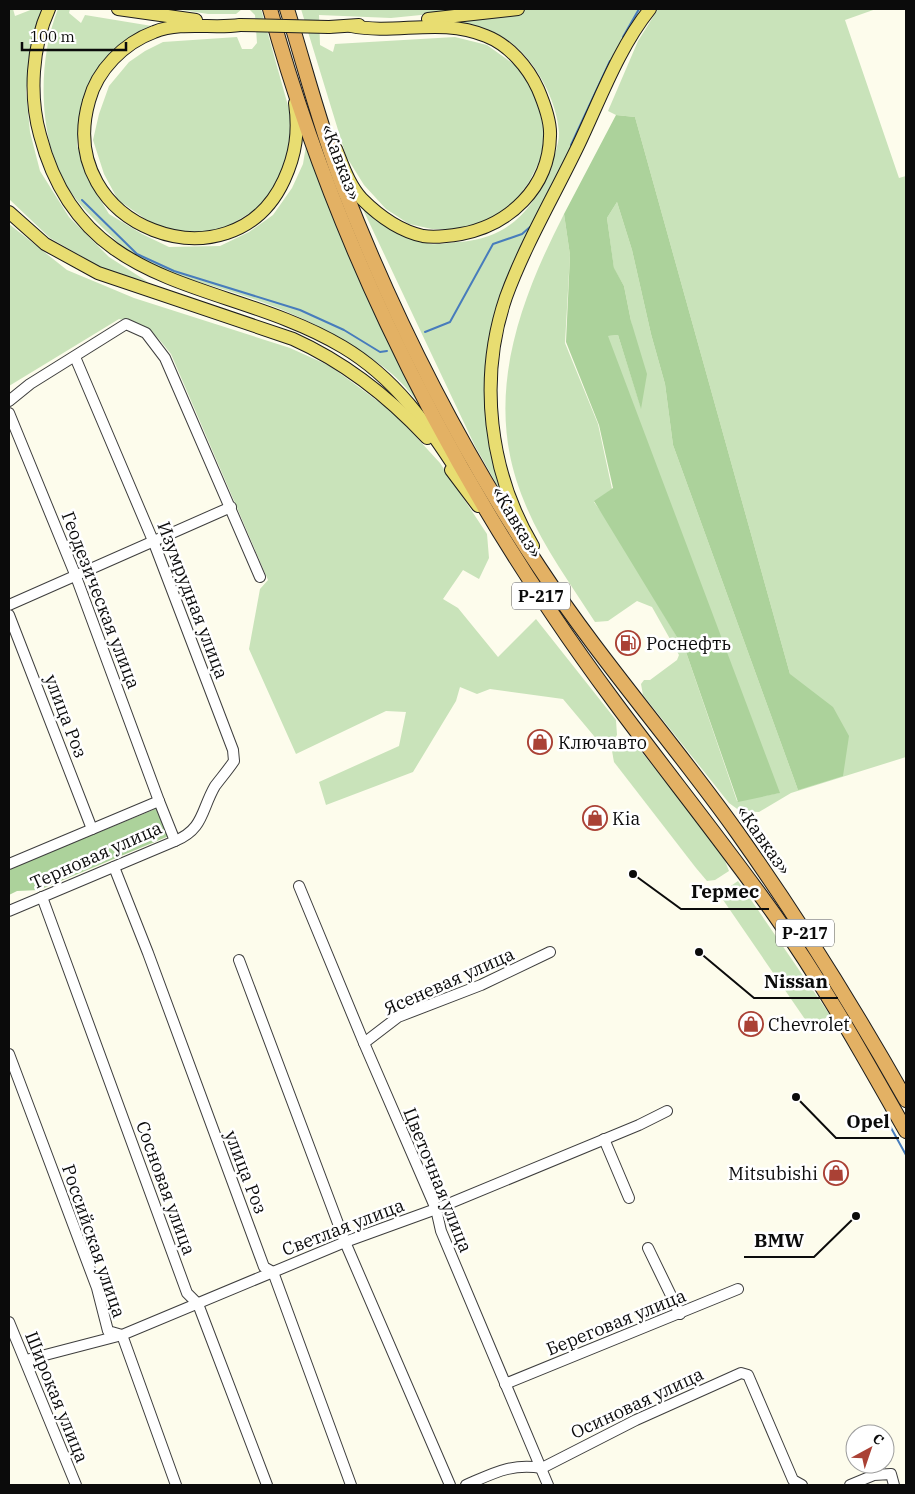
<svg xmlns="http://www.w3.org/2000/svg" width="915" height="1494" font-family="'IBM Plex Serif',serif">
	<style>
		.green { fill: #c9e3ba }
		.forest { fill: #acd29b }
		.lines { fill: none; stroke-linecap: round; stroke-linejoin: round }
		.stream { stroke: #477cbc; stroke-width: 2 }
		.minor-casing { stroke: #3e3e3e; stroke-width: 12 }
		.major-casing { stroke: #1c1c1c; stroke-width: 14 }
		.highway-casing { stroke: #1c1c1c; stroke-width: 16 }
		.minor { stroke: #fff; stroke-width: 10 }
		.major { stroke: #e8dd71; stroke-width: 12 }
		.highway { stroke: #e3b164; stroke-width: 14 }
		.major-bridge-casing { stroke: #1c1c1c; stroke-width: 14; stroke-linecap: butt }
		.major-bridge { stroke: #e8dd71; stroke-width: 12 }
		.labels { text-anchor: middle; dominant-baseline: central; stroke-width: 5; stroke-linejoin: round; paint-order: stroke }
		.shield { fill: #fff; stroke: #545454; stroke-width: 1 }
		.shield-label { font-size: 16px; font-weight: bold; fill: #0b0b0b }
		.street-label { font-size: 18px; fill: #0b0b0b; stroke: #fff }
		.poi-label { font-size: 18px; fill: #0b0b0b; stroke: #fff; text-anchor: start }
		.leader { fill: none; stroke: #0b0b0b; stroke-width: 2 }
		.callout-dot { fill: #0b0b0b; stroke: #fff; stroke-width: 2 }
		.callout-label { font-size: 19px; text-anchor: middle; font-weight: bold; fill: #0b0b0b; stroke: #fff; stroke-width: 5; stroke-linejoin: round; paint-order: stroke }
	</style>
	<rect width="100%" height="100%" fill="#fdfcec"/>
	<g class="green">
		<polygon points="9,9 13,9 15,16 33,9 44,9 29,57 26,92 30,132 40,171 69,217 109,257 148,282 107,271 50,238 9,199"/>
		<path d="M58,9H70L69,13L81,23L85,15L158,27L135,34L114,54L90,83L80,119L77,146L92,186L109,214L142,234L169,247L220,246L249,232L273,215L292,188L303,164L307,140L425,410C414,398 404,384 392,374C349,338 294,312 241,295C205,283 165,274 131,254C122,248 114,238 106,231C94,219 80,206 71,192C37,144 37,61 58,9Z"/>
		<polygon points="176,9 242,9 236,14 208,14"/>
		<polygon points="249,9 261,9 292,120 292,146 268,202 217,233 186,234 157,227 118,200 104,174 93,140 99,114 109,86 129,62 145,51 163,42 237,37 242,49 252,49 257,43 255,15"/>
		<polygon points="301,9 481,9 391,18 319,15 320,45 333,52 335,44 455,37 487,45 519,68 536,93 545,137 540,160 529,182 516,200 495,217 473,225 455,229 432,229 409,224 386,209 364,185 346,156"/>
		<path d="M529,9H645L491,336L505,499L475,446L359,201C381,217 404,238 431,244C439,245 452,242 461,242C507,238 533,211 549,170C553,160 559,145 559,133C557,97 530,49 497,34C486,29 472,27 460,24V21L502,16Z"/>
		<path d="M658,9H876L845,20L899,178L906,176V757L791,793L759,812L740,811L729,803L643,695L641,684L644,680H650L677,660L679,655L652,607L637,601L608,621L595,622C570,583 541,544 524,501C482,401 518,304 564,214L570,255L565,343L598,424L612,489L594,502L610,524L686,652L737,801L779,793L607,336L618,335L641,408L631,321L624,286L614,269L607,218L617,202L632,250L651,334L665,384L673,445L798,790L790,674L635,117L616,115L608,111L638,41Z"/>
		<path d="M9,224L67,270L134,298L290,348L330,366L394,413L440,463L487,534L489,558L479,579L463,570L443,599L458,608L498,657L536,619L616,720L617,735C612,742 607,743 599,742L563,699L490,689L477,694L460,687L456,701L413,772L326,805L319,782L399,746L406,712L386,711L296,754L249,649L260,589L268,580L171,354C155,333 147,324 119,319L9,386Z"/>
		<polygon points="627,741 635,744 720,848 729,871 715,880 707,881 696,868 614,762 612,751"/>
		<polygon points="738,881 830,1015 811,1028 719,894"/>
	</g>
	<g class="forest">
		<polygon points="616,115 635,117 790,674 833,707 849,736 843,776 798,790 673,445 665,384 651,334 632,250 617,202 607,218 614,268 624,286 631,321 647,374 641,409 618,335 608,336 780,793 738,802 686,652 594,501 613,488 599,425 566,342 570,255 564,214"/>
		<polygon points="158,808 169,836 39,890 17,891 9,895 9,869"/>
	</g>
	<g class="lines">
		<g class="stream">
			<polyline points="623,37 639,9"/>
			<polyline points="571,145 610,61"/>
			<polyline points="82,200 137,254 174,271 300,310 344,330 380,352 387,351"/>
			<polyline points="425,332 450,322 493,244 522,234 530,227"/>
			<polyline points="890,1126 906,1155"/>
		</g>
		<defs>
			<g id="minor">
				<path d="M75,357L154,543L233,750L234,761C228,770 221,778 215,786C201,810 204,829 175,841"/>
				<polyline points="9,401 30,384 126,324 146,333 165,358 260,577"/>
				<polyline points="9,413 75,574 159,801"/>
				<polyline points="9,605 231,507"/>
				<polyline points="9,615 92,829"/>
				<polyline points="9,864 159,801 175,841 9,911"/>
				<polyline points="114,867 148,953 264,1267 273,1272 351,1485"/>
				<polyline points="299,886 364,1043 436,1209 441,1231 548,1485"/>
				<polyline points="42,897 187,1293 198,1304 267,1485"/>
				<polyline points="239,960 345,1242 450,1485"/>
				<polyline points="364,1043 398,1017 481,985 550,952"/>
				<polyline points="9,1054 97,1288 108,1331 122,1335 176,1485"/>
				<polyline points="604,1139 629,1198"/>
				<polyline points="648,1248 680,1314"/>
				<polyline points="9,1322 76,1485"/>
				<polyline points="26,1360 122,1335 345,1242 436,1209 639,1125 667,1111"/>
				<polyline points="505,1384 738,1289"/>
				<path d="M466,1485C494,1473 511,1463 542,1468L636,1420L741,1373L748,1375L793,1480L802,1485"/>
				<polyline points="850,1485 874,1475 891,1474 894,1485"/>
			</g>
			<g id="major">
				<path d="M49,9C32,46 29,96 40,135C82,297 225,277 343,347C395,378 427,424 459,474"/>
				<polyline points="118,9 196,20"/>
				<polyline points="428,19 518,9"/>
				<path d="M240,25C212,29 182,21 154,32C124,43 97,70 89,101C53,227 232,293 284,180C296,154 299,131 295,103"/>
				<polyline points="329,27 359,25"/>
				<path d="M336,149C343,166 349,185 362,199C378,215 400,231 423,236C435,238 449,236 461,234C509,225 549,188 550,136C551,121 544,103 538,89C528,67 509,45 486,36C440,17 397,35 351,26"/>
				<path d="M9,212L45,244L98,273L293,339C344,362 389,397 427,438"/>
				<polyline points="451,470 478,506"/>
				<path d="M533,546C489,472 478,379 506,297C525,245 554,196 578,146C600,100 618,49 650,9"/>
			</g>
			<g id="highway">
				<path d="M270,9C328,221 429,432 553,615C622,718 702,813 774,914C823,983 864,1057 906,1131"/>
				<path d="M287,9C305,67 320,127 342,184C394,318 460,448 539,567C600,660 673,742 737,832C798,918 854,1008 906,1100"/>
			</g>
		</defs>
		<use href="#minor" class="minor-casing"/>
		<use href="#major" class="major-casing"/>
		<use href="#highway" class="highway-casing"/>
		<use href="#minor" class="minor"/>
		<use href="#major" class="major"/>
		<use href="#highway" class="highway"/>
		<defs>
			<polyline id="major-bridge" points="240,25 329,27"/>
		</defs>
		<use href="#major-bridge" class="major-bridge-casing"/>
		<use href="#major-bridge" class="major-bridge"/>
	</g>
	<defs>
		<symbol id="fuel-ring" viewBox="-11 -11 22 22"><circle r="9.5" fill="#fff" stroke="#aa4135" stroke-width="1.5"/><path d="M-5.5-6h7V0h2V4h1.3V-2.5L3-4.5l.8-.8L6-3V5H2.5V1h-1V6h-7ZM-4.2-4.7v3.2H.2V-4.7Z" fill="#aa4135"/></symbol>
		<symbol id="shop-ring" viewBox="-11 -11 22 22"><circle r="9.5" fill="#fff" stroke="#aa4135" stroke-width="1.5"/><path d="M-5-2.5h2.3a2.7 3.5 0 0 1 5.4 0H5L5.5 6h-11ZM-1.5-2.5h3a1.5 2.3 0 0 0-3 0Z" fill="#aa4135"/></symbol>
	</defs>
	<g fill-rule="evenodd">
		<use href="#fuel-ring" x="614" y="629" width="28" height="28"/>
		<use href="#shop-ring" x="526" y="728" width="28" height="28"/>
		<use href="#shop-ring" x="581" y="804" width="28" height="28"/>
		<use href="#shop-ring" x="737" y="1010" width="28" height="28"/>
		<use href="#shop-ring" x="822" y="1159" width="28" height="28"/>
	</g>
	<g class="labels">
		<g class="shield">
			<rect x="512" y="582.5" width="58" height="27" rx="4"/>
			<rect x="776" y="919.5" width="58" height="27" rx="4"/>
		</g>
		<g class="shield-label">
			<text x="541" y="596">Р-217</text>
			<text x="805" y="933">Р-217</text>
		</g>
		<g class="street-label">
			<text transform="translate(341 162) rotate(69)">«Кавказ»</text>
			<text transform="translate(517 522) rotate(59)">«Кавказ»</text>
			<text transform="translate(101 600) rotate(69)">Геодезическая улица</text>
			<text transform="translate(193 600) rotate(69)">Изумрудная улица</text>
			<text transform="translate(66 716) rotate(69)">улица Роз</text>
			<text transform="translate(764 840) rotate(55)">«Кавказ»</text>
			<text transform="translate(96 855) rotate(-24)">Терновая улица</text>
			<text transform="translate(449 981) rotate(-24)">Ясеневая улица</text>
			<text transform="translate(246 1172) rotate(69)">улица Роз</text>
			<text transform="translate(438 1180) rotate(68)">Цветочная улица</text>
			<text transform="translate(166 1188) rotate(70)">Сосновая улица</text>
			<text transform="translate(343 1227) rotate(-21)">Светлая улица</text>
			<text transform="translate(94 1241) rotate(71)">Российская улица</text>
			<text transform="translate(616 1322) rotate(-22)">Береговая улица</text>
			<text transform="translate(57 1397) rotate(68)">Широкая улица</text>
			<text transform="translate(637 1403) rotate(-25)">Осиновая улица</text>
		</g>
		<g class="poi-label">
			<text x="646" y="643">Роснефть</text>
			<text x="558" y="742">Ключавто</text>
			<text x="612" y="818">Kia</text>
			<text x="768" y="1024">Chevrolet</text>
			<text x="818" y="1173" text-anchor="end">Mitsubishi</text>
		</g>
	</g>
	<path class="leader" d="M633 874L681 909H769M699 952L754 998H838M796 1097L836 1138H899M856 1216L814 1257H744"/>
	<g class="callout-dot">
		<circle cx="633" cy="874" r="5"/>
		<circle cx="699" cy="952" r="5"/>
		<circle cx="796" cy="1097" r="5"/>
		<circle cx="856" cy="1216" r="5"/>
	</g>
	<g class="callout-label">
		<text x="725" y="898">Гермес</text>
		<text x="796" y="988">Nissan</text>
		<text x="868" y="1128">Opel</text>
		<text x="779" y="1247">BMW</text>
	</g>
	<rect width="915" height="1494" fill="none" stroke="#0b0b0b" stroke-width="20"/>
	<g transform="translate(870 1449) rotate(40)"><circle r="24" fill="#ffffff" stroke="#9d9d9d"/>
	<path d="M0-4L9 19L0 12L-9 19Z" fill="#aa4135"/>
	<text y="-8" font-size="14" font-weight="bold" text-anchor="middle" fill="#0b0b0b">С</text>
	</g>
	<path d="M22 42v8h104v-8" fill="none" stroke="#0b0b0b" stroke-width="2.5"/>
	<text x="30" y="42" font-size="15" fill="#0b0b0b" stroke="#ffffff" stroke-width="4" paint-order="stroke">100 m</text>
</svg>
